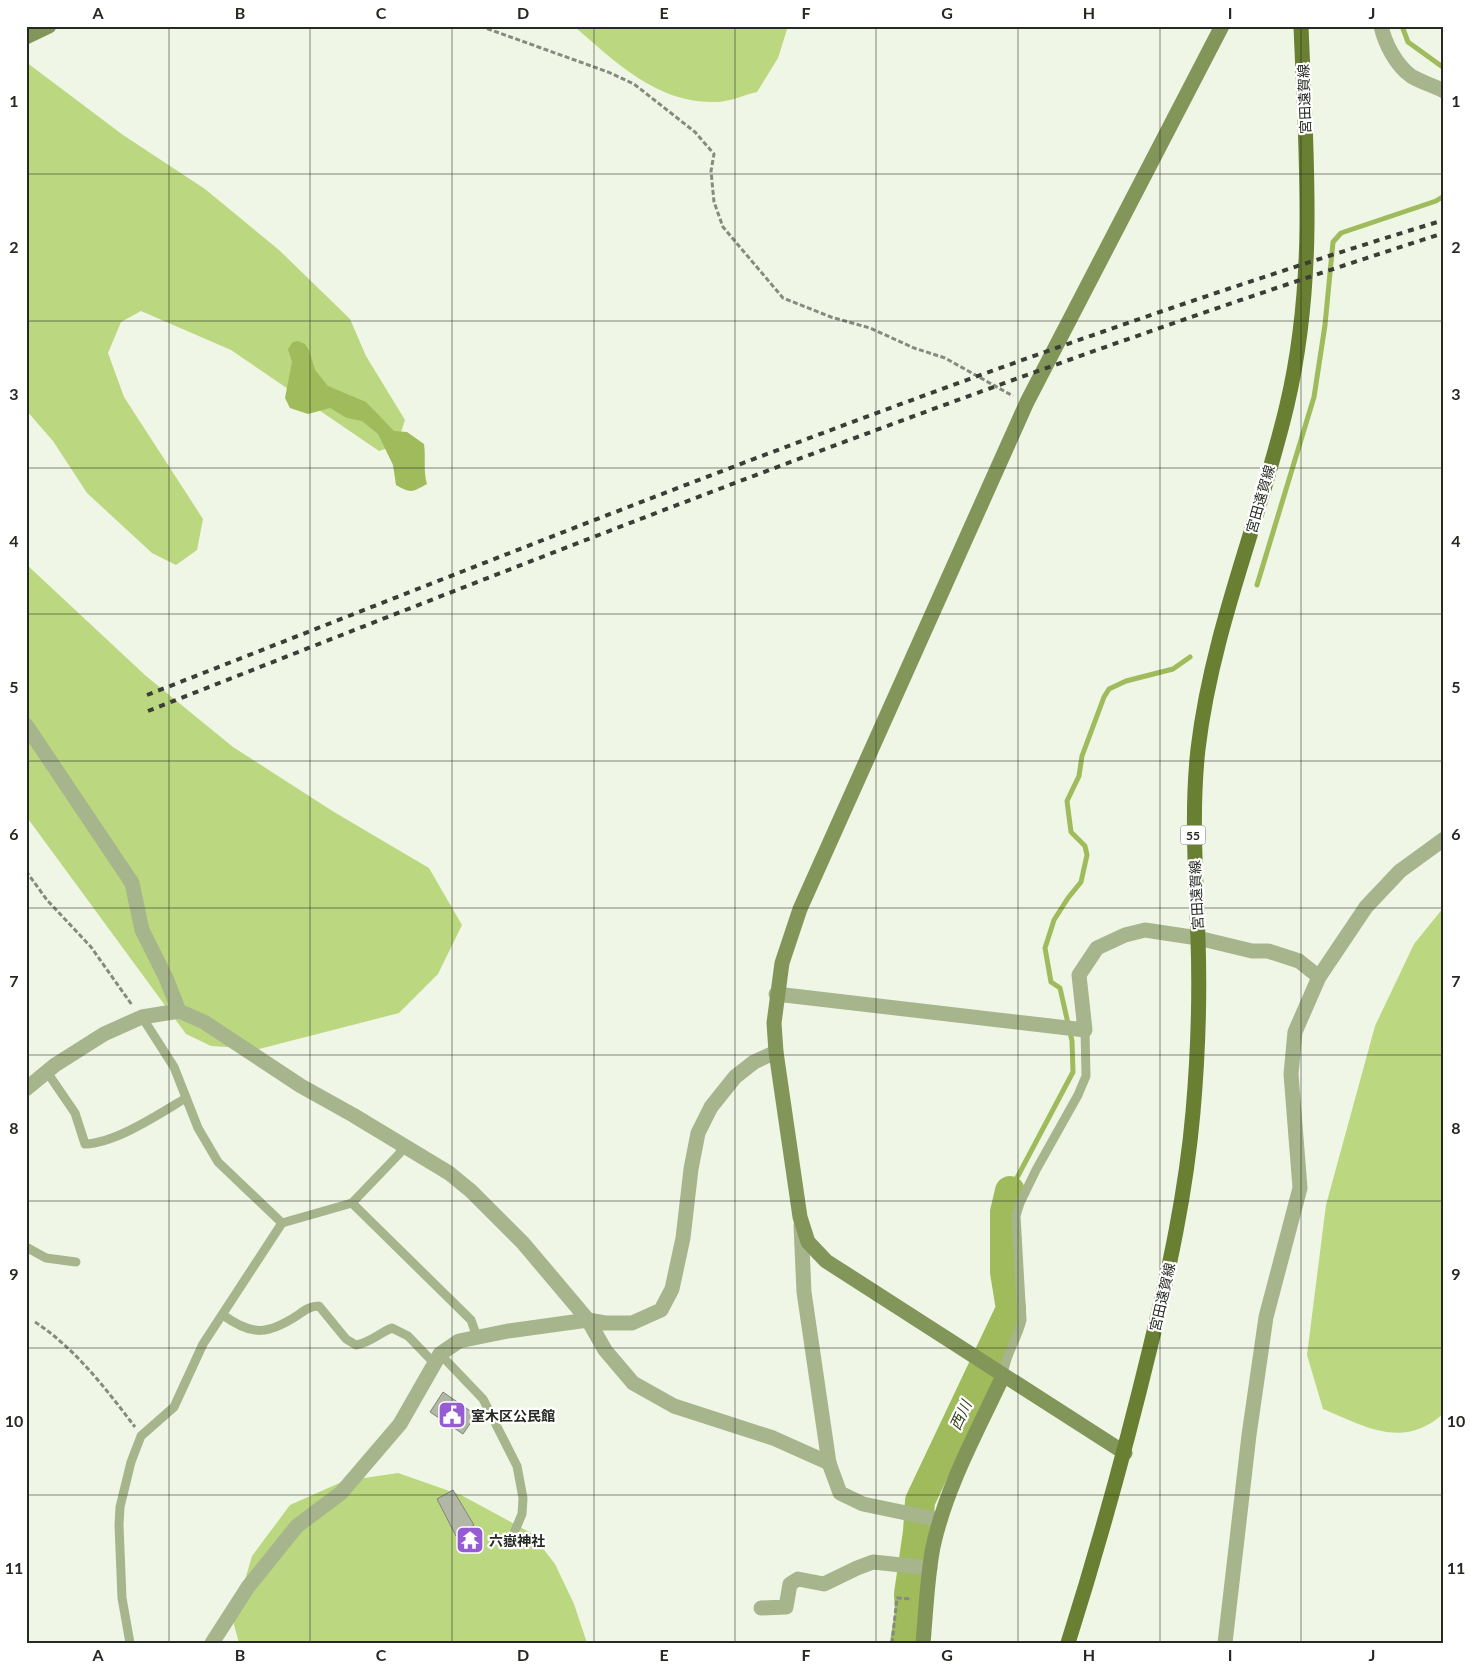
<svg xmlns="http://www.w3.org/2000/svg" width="1470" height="1669" font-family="Lato,'Noto Sans JP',sans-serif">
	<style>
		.green { fill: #bbd77f }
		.water { fill: #9fbb5c }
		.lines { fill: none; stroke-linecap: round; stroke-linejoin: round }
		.stream { stroke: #9fbb5c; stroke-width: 5 }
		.river { stroke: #9fbb5c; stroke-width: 30 }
		.building { fill: #b2b7a8; stroke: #808577 }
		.path { stroke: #868a7f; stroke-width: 3; stroke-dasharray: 5 2.5; stroke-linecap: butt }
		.lane { stroke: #a7b58d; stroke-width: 9 }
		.street { stroke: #a7b58d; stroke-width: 15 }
		.secondary { stroke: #83965a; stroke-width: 15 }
		.primary { stroke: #697f31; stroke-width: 15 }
		.rail { stroke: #3b3e36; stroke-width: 4; stroke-dasharray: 6 6; stroke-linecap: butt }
		.grid { fill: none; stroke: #262922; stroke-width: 1; stroke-opacity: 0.55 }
		.labels { text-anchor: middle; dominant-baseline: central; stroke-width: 4.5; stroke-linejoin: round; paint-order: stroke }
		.shield { fill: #fff; stroke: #676964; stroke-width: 1 }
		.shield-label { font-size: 12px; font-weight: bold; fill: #262922 }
		.street-label { font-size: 14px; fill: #262922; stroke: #fff }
		.poi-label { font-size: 14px; font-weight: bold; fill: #262922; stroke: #fff; text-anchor: start }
		.water-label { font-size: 15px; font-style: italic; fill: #36421a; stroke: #fff }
		.neatline { fill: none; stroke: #262922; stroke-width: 2 }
		.grid-label { font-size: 16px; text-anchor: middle; font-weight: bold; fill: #262922 }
	</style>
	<rect width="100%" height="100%" fill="#f0f6e6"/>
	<g class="green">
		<path d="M574,26H788L778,58L757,92C744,95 729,102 716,102C658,104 615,62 574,26Z"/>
		<polygon points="26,62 123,135 205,189 279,250 350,319 366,356 405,420 397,445 379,451 231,350 141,311 121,322 108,353 124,397 203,519 197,550 176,565 152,553 87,493 53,441 26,410"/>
		<polygon points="26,564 146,676 233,747 334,812 429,868 462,925 438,974 399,1013 259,1049 211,1046 186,1034 26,816"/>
		<path d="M1444,907V1413C1404,1450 1366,1427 1323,1409L1307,1355L1326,1205L1375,1026L1414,944Z"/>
		<polygon points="398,1473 461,1495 531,1533 555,1564 574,1604 587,1643 239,1643 233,1621 252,1556 290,1505 344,1481"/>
	</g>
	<path class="water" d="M298,341L305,344L309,350L315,370L328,386L366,402L394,431L407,432L424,444C426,457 423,471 427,484C412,492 412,494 396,485L393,465L378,434L362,421L347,418L330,408L308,414L290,408L285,398L292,362L288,349L293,342Z"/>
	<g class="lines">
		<g class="stream">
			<polyline points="1402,26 1408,42 1444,68"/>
			<polyline points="1257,585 1314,397 1325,325 1333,242 1341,233 1436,201 1444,196"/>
			<polyline points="1010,1191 1073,1072 1072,1041 1060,988 1051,982 1045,948 1054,920 1068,898 1081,882 1087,855 1085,846 1071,832 1067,801 1079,776 1082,756 1104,697 1109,689 1126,681 1173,669 1190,657"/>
		</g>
		<polyline class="river" points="905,1643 910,1612 909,1594 918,1532 920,1501 1011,1309 1005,1272 1005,1212 1010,1191"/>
	</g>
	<g class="building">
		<polygon points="443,1392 476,1415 463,1434 430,1412"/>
		<polygon points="453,1490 474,1525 456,1536 437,1499"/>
	</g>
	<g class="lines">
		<g class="path">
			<polyline points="480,26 608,72 634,84 695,132 714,154 711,171 714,202 723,227 783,298 831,317 870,328 914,348 945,358 1013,396"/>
			<polyline points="26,871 47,900 91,947 132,1005"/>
			<path d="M35,1322C75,1348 106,1389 135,1427"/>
			<polyline points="892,1643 897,1598 912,1599"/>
		</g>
		<g class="lane">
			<polyline points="142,1017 174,1067 198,1128 218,1162 282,1223"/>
			<path d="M47,1072L75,1113L85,1144C116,1143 159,1114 186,1098"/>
			<polyline points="352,1203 471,1320 477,1337"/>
			<polyline points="26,1247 46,1258 76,1262"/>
			<path d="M223,1315C253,1337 269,1334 298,1315C305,1310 310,1306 319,1306L346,1339L356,1345C370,1343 379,1333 392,1328L408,1336L434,1363"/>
			<polyline points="440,1354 483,1399 517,1466 523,1498 522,1514 514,1533"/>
			<path d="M1003,1376C1005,1354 1017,1341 1022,1320L1016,1216L1020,1203L1036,1170L1078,1095L1086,1076L1085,1030"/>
			<polyline points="130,1643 122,1598 119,1525 120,1507 131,1462 141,1436 174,1407 203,1344 282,1223 352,1203 399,1154 404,1146"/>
		</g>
		<g class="street">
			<path d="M1381,26C1385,44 1396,65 1411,76C1421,82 1434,86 1444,91"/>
			<polyline points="26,725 132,883 142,930 166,978 179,1011"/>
			<polyline points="776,994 1085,1030 1079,975 1097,948 1125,935 1145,930 1198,938 1252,951 1268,951 1299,961 1319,977"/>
			<polyline points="26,1089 55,1065 104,1034 142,1017 179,1011 204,1022 301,1086 353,1115 449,1173 471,1191 523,1243 588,1320 605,1350 633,1383 674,1406 773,1438 829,1463"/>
			<polyline points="801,1225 804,1292 829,1463 840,1493 863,1504 940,1520"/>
			<polyline points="761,1608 786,1607 790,1584 798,1579 824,1584 857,1568 873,1562 930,1568"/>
			<polyline points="212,1643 248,1587 297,1526 341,1493 400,1424 440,1354 459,1341 508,1331 588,1320 605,1323 632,1323 661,1310 672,1289 683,1238 691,1169 698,1133 711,1107 735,1077 754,1062 776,1052"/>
			<polyline points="1225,1643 1249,1435 1266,1317 1300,1188 1291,1074 1295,1032 1319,977 1366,907 1400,871 1444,839"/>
		</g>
		<g class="secondary">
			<polyline points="26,37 49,26"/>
			<polyline points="1125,1453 826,1261 808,1242 800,1217 776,1052 774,1023 782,963 800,909 1027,402 1222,26"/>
			<path d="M923,1643C926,1611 927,1578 933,1547C946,1487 977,1432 1003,1376"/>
		</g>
		<path class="primary" d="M1068,1643C1099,1545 1126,1447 1150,1348C1169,1270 1186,1193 1193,1112C1198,1055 1200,997 1198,939C1196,875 1191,813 1198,749C1212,630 1260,520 1287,405C1317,278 1306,155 1301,26"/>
		<g class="rail">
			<path d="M147,695C575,528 1003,354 1444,220"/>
			<path d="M148,711C576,543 1005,373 1444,233"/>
		</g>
	</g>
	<path class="grid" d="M169,26V1643M310,26V1643M452,26V1643M594,26V1643M735,26V1643M876,26V1643M1018,26V1643M1160,26V1643M1301,26V1643M26,174H1444M26,321H1444M26,468H1444M26,614H1444M26,761H1444M26,908H1444M26,1055H1444M26,1201H1444M26,1348H1444M26,1495H1444"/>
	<defs>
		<symbol id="civic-square" viewBox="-11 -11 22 22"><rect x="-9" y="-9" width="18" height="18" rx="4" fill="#955cd4" stroke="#fff"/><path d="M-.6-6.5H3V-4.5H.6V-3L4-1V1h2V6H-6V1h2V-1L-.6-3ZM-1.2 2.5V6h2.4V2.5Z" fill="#fff"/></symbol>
		<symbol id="temple-square" viewBox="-11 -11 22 22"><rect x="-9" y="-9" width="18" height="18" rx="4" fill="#955cd4" stroke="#fff"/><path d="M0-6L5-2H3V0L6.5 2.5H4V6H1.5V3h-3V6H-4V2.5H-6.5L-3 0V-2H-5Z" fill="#fff"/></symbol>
	</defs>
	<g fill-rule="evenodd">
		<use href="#civic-square" x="436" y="1399" width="32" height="32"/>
		<use href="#temple-square" x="454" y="1524" width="32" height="32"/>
	</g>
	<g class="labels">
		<rect class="shield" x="1180.5" y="825.5" width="25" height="19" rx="4"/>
		<g class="shield-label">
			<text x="1193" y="835">55</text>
		</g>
		<g class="street-label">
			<text transform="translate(1304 99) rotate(-92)">宮田遠賀線</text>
			<text transform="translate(1260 499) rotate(-74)">宮田遠賀線</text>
			<text transform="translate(1196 895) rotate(-93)">宮田遠賀線</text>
			<text transform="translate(1162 1297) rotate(-77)">宮田遠賀線</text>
		</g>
		<g class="poi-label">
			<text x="471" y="1415">室木区公民館</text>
			<text x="489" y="1540">六嶽神社</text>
		</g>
		<g class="water-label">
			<text transform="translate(960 1415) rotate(-65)">西川</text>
		</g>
	</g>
	<rect width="1470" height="1669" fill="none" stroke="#ffffff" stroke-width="55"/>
	<rect x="28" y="28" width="1414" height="1614" class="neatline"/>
	<g class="grid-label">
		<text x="98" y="19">A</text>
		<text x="240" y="19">B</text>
		<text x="381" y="19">C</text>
		<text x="523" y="19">D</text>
		<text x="664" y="19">E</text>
		<text x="806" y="19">F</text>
		<text x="947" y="19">G</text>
		<text x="1089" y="19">H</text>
		<text x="1230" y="19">I</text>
		<text x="1372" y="19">J</text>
		<text x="14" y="107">1</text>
		<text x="1456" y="107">1</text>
		<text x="14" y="253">2</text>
		<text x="1456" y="253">2</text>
		<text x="14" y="400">3</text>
		<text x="1456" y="400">3</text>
		<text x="14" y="547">4</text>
		<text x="1456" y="547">4</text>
		<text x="14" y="693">5</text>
		<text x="1456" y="693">5</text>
		<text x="14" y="840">6</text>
		<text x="1456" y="840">6</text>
		<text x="14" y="987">7</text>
		<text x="1456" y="987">7</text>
		<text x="14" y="1134">8</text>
		<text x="1456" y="1134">8</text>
		<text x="14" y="1280">9</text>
		<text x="1456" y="1280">9</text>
		<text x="14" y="1427">10</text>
		<text x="1456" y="1427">10</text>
		<text x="14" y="1574">11</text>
		<text x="1456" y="1574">11</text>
		<text x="98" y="1661">A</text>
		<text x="240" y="1661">B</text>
		<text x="381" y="1661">C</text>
		<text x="523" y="1661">D</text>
		<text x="664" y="1661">E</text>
		<text x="806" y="1661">F</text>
		<text x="947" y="1661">G</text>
		<text x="1089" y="1661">H</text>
		<text x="1230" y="1661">I</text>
		<text x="1372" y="1661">J</text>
	</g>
</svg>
